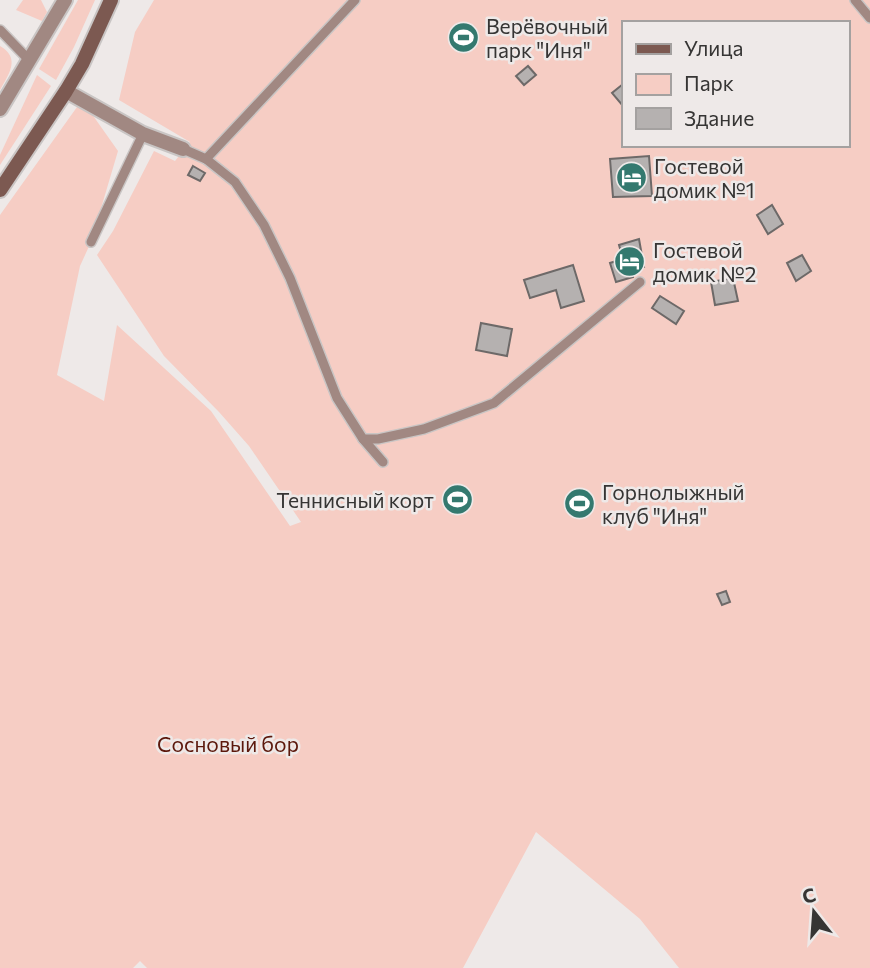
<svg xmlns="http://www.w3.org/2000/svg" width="870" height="968" font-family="Commissioner,sans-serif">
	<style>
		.green { fill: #f6cdc4; fill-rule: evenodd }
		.building { fill: #b5b1b0; stroke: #6d6968; stroke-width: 2 }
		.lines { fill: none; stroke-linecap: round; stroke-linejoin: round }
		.lane-casing { stroke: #c9c5c4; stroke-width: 12 }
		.street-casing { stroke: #c9c5c4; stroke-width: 18 }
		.secondary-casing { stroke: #c9c5c4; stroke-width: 18 }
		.lane { stroke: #a18882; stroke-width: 9 }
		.street { stroke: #a18882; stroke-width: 14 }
		.secondary { stroke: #7c5951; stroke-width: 14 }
		.labels { text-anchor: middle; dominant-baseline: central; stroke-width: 5; stroke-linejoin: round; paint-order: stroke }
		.poi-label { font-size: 21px; fill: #363534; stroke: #eee9e8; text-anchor: start }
		.park-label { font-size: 21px; fill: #5c180c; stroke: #eee9e8 }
	</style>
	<rect width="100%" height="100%" fill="#eee9e8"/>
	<g class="green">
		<polygon points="23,0 41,0 47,12 42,21 16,10"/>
		<polygon points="78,0 95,0 74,47 56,80 39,69"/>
		<path d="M154,0H870V968H679L640,919L536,832L463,968H147L140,961L133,968H0V215L82,100L118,151L91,242L80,266L57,375L104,401L117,325L211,411L290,526L301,522L249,446L219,412L164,356L97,255L113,231L154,151L175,161L190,142L119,100L135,32ZM623,23H847V145H623Z"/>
		<path d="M0,46C21,58 9,74 0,90Z"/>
		<polygon points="37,75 51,86 0,165 0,155"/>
	</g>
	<g class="building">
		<polygon points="528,66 536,75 524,85 516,76"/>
		<polygon points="623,84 623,106 612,93"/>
		<polygon points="649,156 652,196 613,197 610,159"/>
		<polygon points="193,166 205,173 200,181 188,175"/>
		<polygon points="772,205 783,224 768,234 757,215"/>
		<polygon points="639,239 644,267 632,270 633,277 616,282 610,263 623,259 619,245"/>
		<polygon points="802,255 811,271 796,281 787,263"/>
		<polygon points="573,265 584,301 561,308 556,290 530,298 524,280"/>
		<polygon points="733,278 738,301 715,305 711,282"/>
		<polygon points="660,296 684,311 676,324 652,308"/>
		<polygon points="481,323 512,329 507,356 476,350"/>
		<polygon points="726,591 730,602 722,605 717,594"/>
	</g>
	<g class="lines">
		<defs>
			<g id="lane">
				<polyline points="855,0 870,18"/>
				<polyline points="0,30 28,59"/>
				<polyline points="183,149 206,159 355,0"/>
				<polyline points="206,159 235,182 264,225 290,278 337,398 363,439 378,439 424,429 494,403 640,282"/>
				<polyline points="91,242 143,134"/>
				<polyline points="363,439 383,462"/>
			</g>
			<g id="street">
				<polyline points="66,91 143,134 183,149"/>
				<polyline points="0,109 65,0"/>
			</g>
			<polyline id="secondary" points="0,190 66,91 82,64 111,0"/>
		</defs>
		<use href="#lane" class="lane-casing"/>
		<use href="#street" class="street-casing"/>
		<use href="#secondary" class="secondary-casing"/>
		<use href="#lane" class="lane"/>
		<use href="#street" class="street"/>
		<use href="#secondary" class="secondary"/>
	</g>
	<defs>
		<symbol id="stadium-disc" viewBox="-11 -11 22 22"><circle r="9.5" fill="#34796f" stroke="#eee9e8"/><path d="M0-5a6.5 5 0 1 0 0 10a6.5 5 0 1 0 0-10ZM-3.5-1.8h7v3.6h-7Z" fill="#fff"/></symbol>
		<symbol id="hotel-disc" viewBox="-11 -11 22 22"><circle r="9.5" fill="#34796f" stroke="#eee9e8"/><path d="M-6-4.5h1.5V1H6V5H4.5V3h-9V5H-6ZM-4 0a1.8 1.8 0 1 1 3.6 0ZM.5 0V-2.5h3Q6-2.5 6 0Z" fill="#fff"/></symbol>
	</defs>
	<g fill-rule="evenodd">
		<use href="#stadium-disc" x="446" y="20" width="35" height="35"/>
		<use href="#hotel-disc" x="614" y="160" width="35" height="35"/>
		<use href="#hotel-disc" x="612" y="244" width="35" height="35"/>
		<use href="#stadium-disc" x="440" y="482" width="35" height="35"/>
		<use href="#stadium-disc" x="562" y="486" width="35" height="35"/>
	</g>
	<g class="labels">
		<g class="poi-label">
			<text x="486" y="25">Верёвочный<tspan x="486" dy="24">парк "Иня"</tspan></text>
			<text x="654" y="165">Гостевой<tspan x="654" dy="24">домик №1</tspan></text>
			<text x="653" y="249">Гостевой<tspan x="653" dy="24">домик №2</tspan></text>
			<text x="602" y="491">Горнолыжный<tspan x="602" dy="24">клуб "Иня"</tspan></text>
			<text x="434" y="499" text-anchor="end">Теннисный корт</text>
		</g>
		<g class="park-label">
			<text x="228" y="743">Сосновый бор</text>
		</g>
	</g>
	<rect x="622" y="21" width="228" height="126" fill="#eee9e8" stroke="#a4a1a0" stroke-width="2"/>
	<rect x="636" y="44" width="35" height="10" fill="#7c5951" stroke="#a4a1a0" stroke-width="2"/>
	<text x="684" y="56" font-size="21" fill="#363534">Улица</text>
	<rect x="636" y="74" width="35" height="21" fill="#f6cdc4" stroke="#a4a1a0" stroke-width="2"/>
	<text x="684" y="91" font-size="21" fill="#363534">Парк</text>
	<rect x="636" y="108" width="35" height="21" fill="#b5b1b0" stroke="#a4a1a0" stroke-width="2"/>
	<text x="684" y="126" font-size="21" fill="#363534">Здание</text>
	<g transform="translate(814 912) rotate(343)" stroke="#eee9e8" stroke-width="5" paint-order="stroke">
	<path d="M0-5L12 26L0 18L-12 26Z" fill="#363534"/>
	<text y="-10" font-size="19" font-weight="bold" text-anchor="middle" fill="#363534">С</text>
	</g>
</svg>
